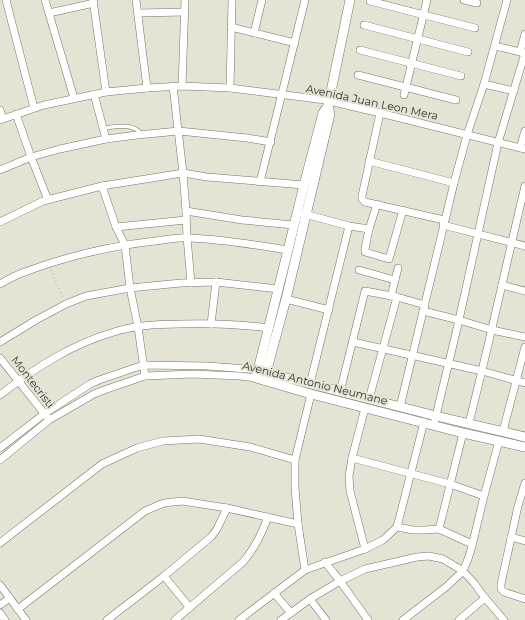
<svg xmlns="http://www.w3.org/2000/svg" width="525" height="620" font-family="Montserrat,sans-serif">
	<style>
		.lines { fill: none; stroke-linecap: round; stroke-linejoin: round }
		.service-casing { stroke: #767467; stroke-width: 4.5 }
		.minor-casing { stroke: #767467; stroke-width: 8 }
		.tertiary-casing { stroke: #767467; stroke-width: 10 }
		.path { stroke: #a2a095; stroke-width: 1; stroke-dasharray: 1 3; stroke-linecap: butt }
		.service { stroke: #fff; stroke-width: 3.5 }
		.minor { stroke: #fff; stroke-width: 7 }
		.tertiary { stroke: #fff; stroke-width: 9 }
		.labels { text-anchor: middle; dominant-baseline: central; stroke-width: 4; stroke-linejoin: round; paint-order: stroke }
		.street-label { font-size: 11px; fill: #34332d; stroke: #e5e3d4 }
	</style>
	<rect width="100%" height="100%" fill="#e5e3d4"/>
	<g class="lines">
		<defs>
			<path id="service" d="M103,128C116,127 134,122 142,135"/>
			<g id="minor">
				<polyline points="6,0 34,108"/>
				<polyline points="45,0 74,98"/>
				<polyline points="93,0 106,92"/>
				<polyline points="136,0 147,88"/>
				<polyline points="464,0 477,3"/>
				<polyline points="370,1 475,28"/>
				<polyline points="49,13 94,3"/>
				<polyline points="138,13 185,12"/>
				<polyline points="364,25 468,52"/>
				<polyline points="231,27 295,43"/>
				<polyline points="254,33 262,0"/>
				<polyline points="495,46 525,53"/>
				<polyline points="360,50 461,76"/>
				<polyline points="520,52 525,34"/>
				<polyline points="358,75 456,100"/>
				<polyline points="484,84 514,91"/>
				<polyline points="173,86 183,173 186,211 187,237 191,283"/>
				<polyline points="182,86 185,0"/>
				<polyline points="230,88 232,0"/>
				<polyline points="94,94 106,139"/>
				<polyline points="404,95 427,0"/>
				<polyline points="0,110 3,119"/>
				<polyline points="380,113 362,196 362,199 365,202 444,220"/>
				<polyline points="16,114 31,157 48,200"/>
				<polyline points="0,120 44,105 106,92 147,88 182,86 230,88 325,100 380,113 525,149"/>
				<polyline points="520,148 525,131"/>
				<polyline points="369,161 454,183"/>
				<polyline points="0,170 31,157 60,149 106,139 137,135 179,131 247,138 271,142"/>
				<polyline points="260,182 305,0"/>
				<polyline points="102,186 116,227 125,245 130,288 138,327 145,376"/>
				<polyline points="186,211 242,220 294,225"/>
				<polyline points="301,213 349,226 369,229 377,204"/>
				<polyline points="0,222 43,201 102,186 183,173 207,177 304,185"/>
				<polyline points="443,225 525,246"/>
				<polyline points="116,227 186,220"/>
				<polyline points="369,229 365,249 365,252 389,259 403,210"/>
				<polyline points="359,270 395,280"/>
				<path d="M0,284C7,280 14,276 22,273C64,257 111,246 155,241C166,240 178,237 188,238C222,239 255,245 288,250"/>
				<polyline points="502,285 525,291"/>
				<polyline points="391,296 398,268"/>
				<polyline points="286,299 329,310"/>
				<polyline points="423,311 459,320 492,330 525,337"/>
				<polyline points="211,324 216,282"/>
				<polyline points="0,342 36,320 66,304 86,296 130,288 181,283 216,282 278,289"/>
				<polyline points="353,342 482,371 525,383"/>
				<polyline points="0,358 47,417"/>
				<polyline points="310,384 349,226"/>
				<polyline points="340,392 365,291 397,297 425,305"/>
				<path d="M0,395C35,368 72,344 114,332C135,325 158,324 180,324C210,323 239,324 268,328"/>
				<polyline points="369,399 397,297"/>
				<polyline points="400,407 454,183 467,135 484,84 507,0"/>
				<polyline points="435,420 459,320 498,143 525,53"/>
				<path d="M469,423C489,345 506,265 525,186"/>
				<polyline points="503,431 525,347"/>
				<polyline points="0,448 44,414 90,384 99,380 143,365 208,366 258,370"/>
				<polyline points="352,458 450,484 484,496"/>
				<polyline points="0,460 49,420 94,394 107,389 145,376 193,374 240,376 256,378"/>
				<polyline points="525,483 518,506 501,584 501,589 504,592 525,599"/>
				<polyline points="397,527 413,530 425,530 439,529 472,544"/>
				<polyline points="439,529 463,433"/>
				<polyline points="511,537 525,541"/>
				<polyline points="0,543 102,464 137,448 163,441 199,439 250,447 295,460"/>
				<polyline points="365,549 383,540 397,527 424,422"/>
				<polyline points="325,562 340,581 368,620"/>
				<polyline points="305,570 298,524 295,487 295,460 311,394"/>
				<polyline points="164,576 190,608"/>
				<polyline points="0,585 26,620"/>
				<polyline points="274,593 291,613"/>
				<polyline points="310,599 326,620"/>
				<polyline points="0,605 10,598"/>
				<polyline points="18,609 145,511 164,503 182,501 227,508 298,524"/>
				<polyline points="0,613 5,620"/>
				<polyline points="107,620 164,576 211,537 217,529 227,508"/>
				<path d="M175,620L243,562C255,548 261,535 268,517"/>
				<polyline points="239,620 305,570 365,549 350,491 349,476 352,458 365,408"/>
				<polyline points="281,620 310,599 340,581 365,569 417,557 429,556 443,559 463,571 474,583 485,598 504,620"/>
				<polyline points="403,620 446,587 463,571 468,559 471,550 484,496 499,441"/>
				<polyline points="459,620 485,598"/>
			</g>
			<g id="tertiary">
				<polyline points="328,106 323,113 304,185 288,250 256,378 311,394 463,433 525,447"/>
				<polyline points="260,371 436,416 525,437"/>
				<polyline points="264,380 286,299 330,114 328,106 329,101 350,0"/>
			</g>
		</defs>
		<use href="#service" class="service-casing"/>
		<use href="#minor" class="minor-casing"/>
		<use href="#tertiary" class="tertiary-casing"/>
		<polyline class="path" points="51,270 63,298"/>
		<use href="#service" class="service"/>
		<use href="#minor" class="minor"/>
		<use href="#tertiary" class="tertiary"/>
	</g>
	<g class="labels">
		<g class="street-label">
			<text transform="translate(372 102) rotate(12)">Avenida Juan Leon Mera</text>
			<text transform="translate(33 382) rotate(52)">Montecristi</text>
			<text transform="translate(315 383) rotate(14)">Avenida Antonio Neumane</text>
		</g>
	</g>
</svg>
